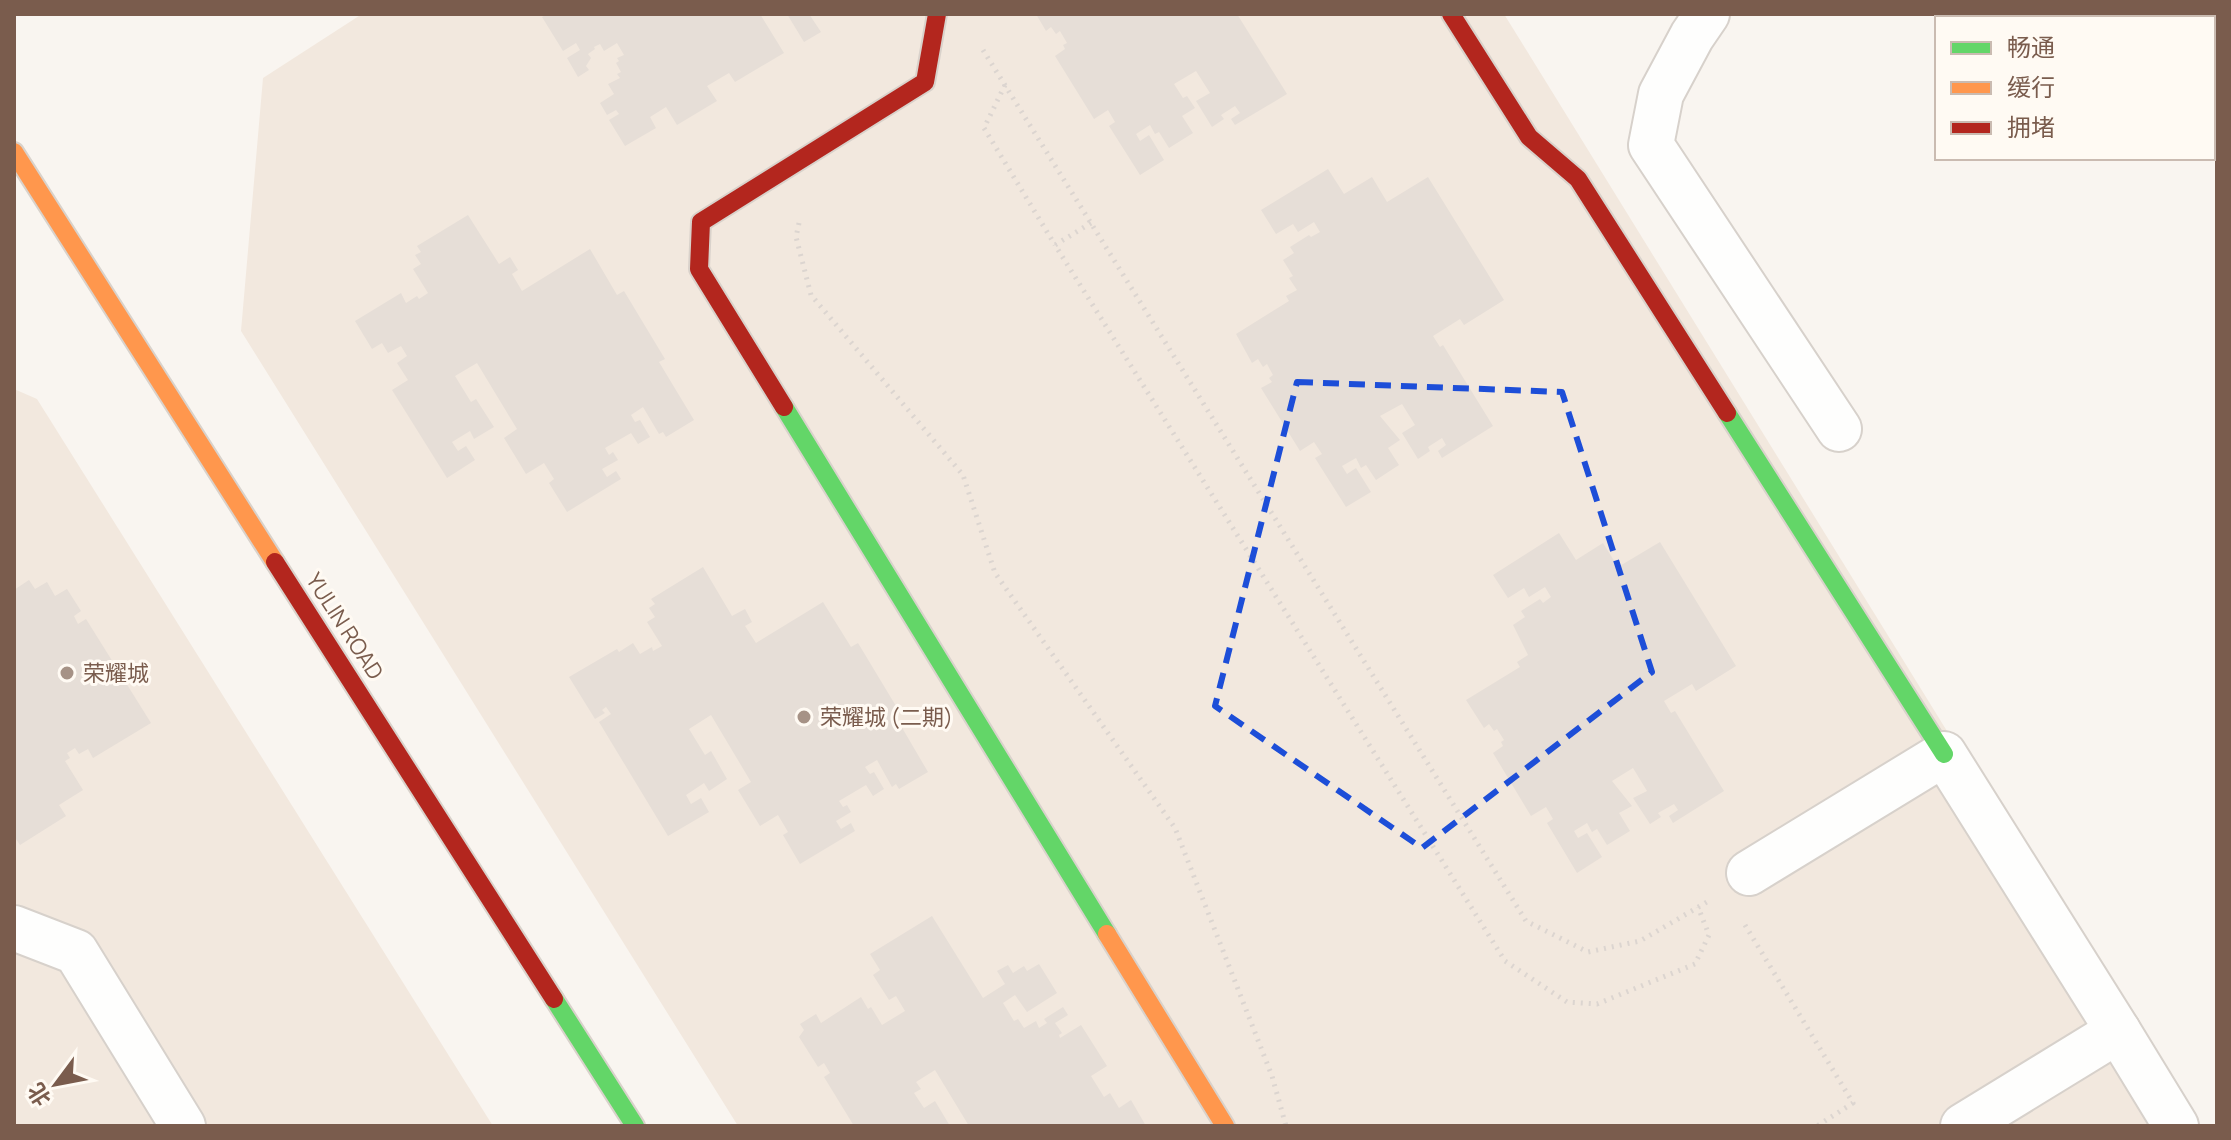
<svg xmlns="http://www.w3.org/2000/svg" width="2231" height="1140" font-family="Manrope,'Noto Sans SC',sans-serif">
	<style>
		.residential { fill: #f2e8de }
		.building { fill: #e6ded7 }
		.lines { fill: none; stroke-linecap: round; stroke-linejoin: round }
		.street-casing { stroke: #d7d1cb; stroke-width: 48 }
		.fast-casing { stroke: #d9d2cb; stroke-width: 22 }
		.slow-casing { stroke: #d9d2cb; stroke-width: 22 }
		.jam-casing { stroke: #d9d2cb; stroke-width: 22 }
		.path { stroke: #dcd5d0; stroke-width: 5; stroke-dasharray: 2 6; stroke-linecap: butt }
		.street { stroke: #fefefd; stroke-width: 44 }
		.fast { stroke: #63d668; stroke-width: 18 }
		.slow { stroke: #ff974d; stroke-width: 18 }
		.jam { stroke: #b3261e; stroke-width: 18 }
		.marked { fill: none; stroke: #1d4ed8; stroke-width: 6; stroke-dasharray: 16 10; stroke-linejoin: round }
		.poi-dot { fill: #a69286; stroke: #fffaf3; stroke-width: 3 }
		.labels { text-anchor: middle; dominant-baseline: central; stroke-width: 6; stroke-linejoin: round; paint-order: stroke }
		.street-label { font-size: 22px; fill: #7a5c4d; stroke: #fffaf3 }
		.poi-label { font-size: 22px; fill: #7a5c4d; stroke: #fffaf3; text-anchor: start }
	</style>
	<rect width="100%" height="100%" fill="#f9f5f0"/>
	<g class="residential">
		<polygon points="362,14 1504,14 2191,1126 738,1126 241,331 263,78"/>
		<polygon points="14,389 37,399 493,1126 14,1126"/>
	</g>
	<g class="building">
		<polygon points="547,14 760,14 784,53 735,82 729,73 707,86 717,101 677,125 666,107 650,117 656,128 625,146 609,120 619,114 616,110 607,115 600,103 614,94 608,84 620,78 617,74 621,72 616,63 619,61 617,58 624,55 617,43 604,51 600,44 594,47 595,49 588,54 591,58 586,66 589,70 578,77 567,58 580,50 576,43 563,51 542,17"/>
		<polygon points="787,14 809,14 821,32 804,42"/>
		<polygon points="1036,14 1237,14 1287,94 1235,125 1231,119 1240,113 1235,106 1221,115 1224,119 1212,127 1196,101 1210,93 1196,71 1174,84 1183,98 1187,96 1195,108 1182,116 1193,133 1169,148 1159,132 1155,134 1150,125 1136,134 1140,141 1149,135 1164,160 1140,175 1109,126 1115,122 1108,110 1094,119 1055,56 1065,49 1063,45 1067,43 1060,31 1056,34 1051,27 1046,31"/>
		<polygon points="1328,169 1344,194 1372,177 1387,202 1428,177 1504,300 1464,325 1460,319 1433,336 1440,347 1443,345 1493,426 1442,458 1438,451 1446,445 1442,438 1428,447 1430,451 1418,459 1402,433 1415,425 1402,404 1380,416 1400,440 1388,448 1399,465 1376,480 1366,465 1361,468 1356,458 1342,466 1347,474 1356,468 1371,492 1346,507 1315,458 1322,454 1314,442 1300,451 1261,388 1272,382 1269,378 1273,375 1267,364 1263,367 1258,359 1252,363 1236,334 1289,301 1286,296 1297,290 1289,278 1293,276 1283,260 1294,253 1290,247 1309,235 1311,237 1320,232 1314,222 1298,232 1293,224 1276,234 1261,210"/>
		<polygon points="468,215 499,264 510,257 518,270 512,274 522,291 590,249 617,295 624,291 665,359 659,362 694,420 666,437 663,432 659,434 643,407 631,415 635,422 640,420 650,437 638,444 631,433 605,448 609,455 613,452 618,460 602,469 607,477 616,471 621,479 567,512 549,483 554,479 544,463 526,474 504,438 517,429 477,363 455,376 471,402 476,399 494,427 474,439 470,431 452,442 458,451 466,446 475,460 447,478 392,390 408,380 397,363 407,356 401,346 388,353 382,343 372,349 355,321 401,293 406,303 417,296 419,299 428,293 413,269 421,264 415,255 421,252 417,246"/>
		<polygon points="1559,533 1576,560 1603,543 1618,567 1660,542 1736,666 1696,691 1692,684 1664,701 1671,713 1675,711 1724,791 1673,823 1669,816 1678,810 1674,804 1658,813 1661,817 1650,824 1633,798 1647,791 1633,768 1612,781 1632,806 1619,813 1630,831 1607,845 1597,829 1592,832 1587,823 1574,831 1578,838 1587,833 1602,857 1577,873 1547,823 1553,819 1546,807 1531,816 1493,753 1503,746 1501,742 1504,740 1497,729 1494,731 1489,724 1484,728 1466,700 1520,667 1517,662 1528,655 1513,625 1525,617 1521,611 1540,599 1543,603 1551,597 1545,587 1529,597 1524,588 1508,598 1493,575"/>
		<polygon points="703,567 732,616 745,609 752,622 745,626 756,643 823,602 851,647 858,643 899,711 894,714 928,772 899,789 896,784 892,787 877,760 865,767 870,774 874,772 884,789 873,796 866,785 839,801 843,807 847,805 851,812 836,821 841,829 851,823 855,831 800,864 783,835 788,832 778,815 760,826 738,790 751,782 711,715 689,729 705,755 711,751 727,779 709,791 704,783 686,795 691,804 701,798 709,812 668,836 599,722 611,714 606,707 602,710 605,713 595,719 569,677 617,649 619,652 633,643 640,654 652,647 653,651 662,646 647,622 655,617 649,608 655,604 651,599"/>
		<polygon points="29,580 35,589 47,582 55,596 67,589 81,611 74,616 78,624 86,619 151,723 93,758 88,749 79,754 75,748 67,753 70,758 65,761 83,790 59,805 66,816 20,845 14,836 14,590"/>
		<polygon points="932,916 983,998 1005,984 997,971 1008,965 1013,973 1024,966 1027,971 1039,964 1057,993 1027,1012 1015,995 1003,1003 1014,1021 1018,1019 1024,1028 1036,1021 1039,1028 1047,1023 1044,1019 1063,1007 1068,1015 1055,1023 1062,1033 1059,1035 1060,1038 1081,1025 1107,1066 1091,1076 1104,1097 1110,1093 1119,1108 1131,1100 1146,1126 969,1126 935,1070 916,1082 921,1089 914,1093 924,1108 935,1101 950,1126 854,1126 824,1077 830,1073 824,1063 818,1067 799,1037 804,1030 800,1024 816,1014 821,1023 861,997 868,1009 871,1007 882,1025 905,1011 896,996 889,1000 873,975 880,970 870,954"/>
	</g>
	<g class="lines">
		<defs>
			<g id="street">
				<polyline points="1707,14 1692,36 1661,94 1651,145 1839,429"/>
				<polyline points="1749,873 1944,754 2118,1031 1963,1126"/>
				<polyline points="14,928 76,952 183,1126"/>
				<polyline points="2118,1031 2176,1126"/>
			</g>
			<g id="fast">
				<polyline points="784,407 1107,934"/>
				<polyline points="1727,413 1944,754"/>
				<polyline points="554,999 635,1126"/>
			</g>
			<g id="slow">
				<polyline points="14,152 275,562"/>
				<polyline points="1107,934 1225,1126"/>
			</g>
			<g id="jam">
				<polyline points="1451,14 1529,137 1578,179 1727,413"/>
				<polyline points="784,407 699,269 701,222 925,82 937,14"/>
				<polyline points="275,562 554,999"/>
			</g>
		</defs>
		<use href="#street" class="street-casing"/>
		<use href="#fast" class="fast-casing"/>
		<use href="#slow" class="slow-casing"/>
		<use href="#jam" class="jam-casing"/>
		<g class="path">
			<polyline points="983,50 1526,921 1588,952 1640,941 1707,902"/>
			<polyline points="1005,85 984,128 1055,245"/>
			<polyline points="799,223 796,237 811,295 963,475 995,573 1175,828 1272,1076 1286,1126"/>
			<polyline points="1091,223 1055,245 1505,961 1567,1002 1597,1004 1695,964 1709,935 1698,907"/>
			<polyline points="1745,925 1853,1103 1817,1126"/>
		</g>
		<use href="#street" class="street"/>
		<use href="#fast" class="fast"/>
		<use href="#slow" class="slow"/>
		<use href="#jam" class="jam"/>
	</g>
	<path class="marked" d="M1297,382L1562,392L1652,672L1422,848L1215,706Z"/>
	<g class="poi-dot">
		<circle cx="67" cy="673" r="8"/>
		<circle cx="804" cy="717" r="8"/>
	</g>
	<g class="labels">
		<g class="street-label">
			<text transform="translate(345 626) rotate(57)">YULIN ROAD</text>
		</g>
		<g class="poi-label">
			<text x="83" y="673">荣耀城</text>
			<text x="820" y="717">荣耀城 (二期)</text>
		</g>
	</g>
	<rect width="2231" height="1140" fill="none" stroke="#7a5c4d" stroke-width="32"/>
	<rect x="1935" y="16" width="280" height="144" fill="#fffaf3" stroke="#cabbb1" stroke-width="2"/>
	<rect x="1951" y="42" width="40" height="12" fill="#63d668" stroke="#cabbb1" stroke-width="2"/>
	<text x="2007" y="56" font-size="24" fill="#7a5c4d">畅通</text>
	<rect x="1951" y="82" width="40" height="12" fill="#ff974d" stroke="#cabbb1" stroke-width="2"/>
	<text x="2007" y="96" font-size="24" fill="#7a5c4d">缓行</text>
	<rect x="1951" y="122" width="40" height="12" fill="#b3261e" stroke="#cabbb1" stroke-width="2"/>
	<text x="2007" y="136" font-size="24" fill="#7a5c4d">拥堵</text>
	<g transform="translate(56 1084) rotate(238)" stroke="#fffaf3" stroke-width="6" paint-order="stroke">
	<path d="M0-6L14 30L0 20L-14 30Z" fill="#7a5c4d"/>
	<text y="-12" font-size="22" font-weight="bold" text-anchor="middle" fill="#7a5c4d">北</text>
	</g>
</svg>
